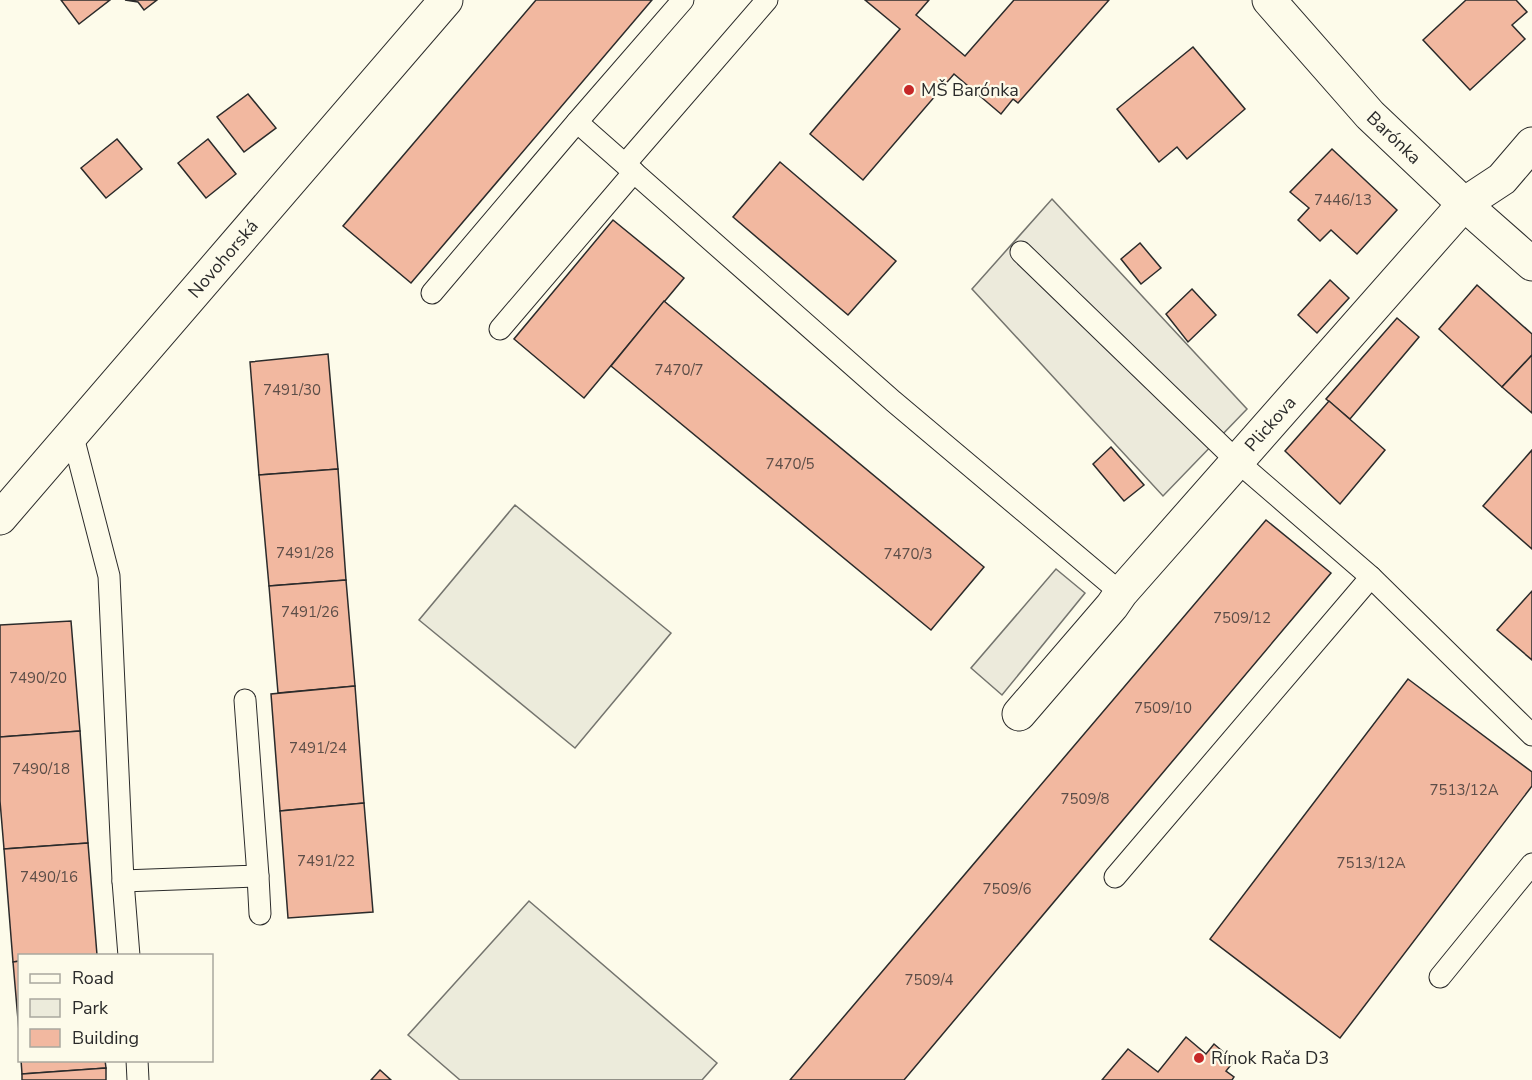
<svg xmlns="http://www.w3.org/2000/svg" width="1532" height="1080" font-family="'Nunito Sans',sans-serif">
	<style>
		.green { fill: #ecebdb; stroke: #74746e; stroke-width: 1.5 }
		.parking { fill: #eceadb; stroke: #74746e; stroke-width: 1.5 }
		.building { fill: #f2b8a0; stroke: #2b2b2b; stroke-width: 1.5 }
		.lines { fill: none; stroke-linecap: round; stroke-linejoin: round }
		.service-casing { stroke: #2b2b2b; stroke-width: 23 }
		.minor-casing { stroke: #2b2b2b; stroke-width: 35 }
		.service { stroke: #fdfbea; stroke-width: 21 }
		.minor { stroke: #fdfbea; stroke-width: 33 }
		.poi-dot { fill: #c62828; stroke: #fdfbea; stroke-width: 2 }
		.labels { text-anchor: middle; dominant-baseline: central; stroke-width: 4.5; stroke-linejoin: round; paint-order: stroke }
		.number-label { font-size: 15px; fill: #5d4e48 }
		.poi-label { font-size: 18px; fill: #2b2b2b; stroke: #fdfbea; text-anchor: start }
		.street-label { font-size: 18px; fill: #2b2b2b; stroke: #fdfbea }
	</style>
	<rect width="100%" height="100%" fill="#fdfbea"/>
	<g class="green">
		<polygon points="515,505 671,633 575,748 419,620"/>
		<polygon points="529,901 717,1063 702,1080 460,1080 408,1035"/>
	</g>
	<g class="parking">
		<polygon points="1052,199 1247,409 1163,496 972,289"/>
		<polygon points="1056,569 1085,593 1002,695 971,668"/>
	</g>
	<g class="building">
		<polygon points="61,0 110,0 79,24"/>
		<polygon points="125,0 157,0 144,10 138,2"/>
		<polygon points="536,0 652,0 411,283 343,226"/>
		<polygon points="865,0 929,0 916,15 965,56 1014,0 1109,0 1018,103 1013,99 1001,114 954,74 863,180 810,134 900,29"/>
		<polygon points="1466,0 1516,0 1527,12 1512,25 1525,39 1470,90 1423,40"/>
		<polygon points="1193,47 1245,109 1187,159 1177,147 1159,162 1117,109"/>
		<polygon points="248,94 276,128 244,152 217,117"/>
		<polygon points="117,139 142,169 106,198 81,168"/>
		<polygon points="208,139 236,174 206,198 178,163"/>
		<polygon points="1332,149 1397,210 1357,254 1331,230 1320,241 1298,220 1309,208 1290,192"/>
		<polygon points="780,162 896,261 848,315 733,217"/>
		<polygon points="613,220 684,278 584,398 514,339"/>
		<polygon points="1140,243 1161,268 1141,284 1121,259"/>
		<polygon points="1330,280 1349,298 1317,333 1298,315"/>
		<polygon points="1477,285 1532,334 1532,355 1502,387 1439,329"/>
		<polygon points="1192,289 1216,315 1188,342 1166,314"/>
		<polygon points="664,301 984,567 931,630 611,366"/>
		<polygon points="1397,318 1419,337 1350,419 1326,399"/>
		<polygon points="328,354 338,469 259,475 250,362"/>
		<polygon points="1532,355 1532,413 1502,387"/>
		<polygon points="1329,401 1385,450 1340,504 1285,451"/>
		<polygon points="1111,447 1144,485 1124,501 1093,464"/>
		<polygon points="1532,450 1532,549 1483,506"/>
		<polygon points="338,469 346,580 269,586 259,475"/>
		<polygon points="1266,520 1331,573 904,1080 790,1080"/>
		<polygon points="346,580 355,686 278,693 269,586"/>
		<polygon points="1532,591 1532,660 1497,630"/>
		<polygon points="71,621 80,731 0,737 0,625"/>
		<polygon points="1408,679 1532,772 1532,786 1340,1038 1210,939"/>
		<polygon points="355,686 364,803 280,811 271,694"/>
		<polygon points="80,731 88,843 4,849 0,801 0,737"/>
		<polygon points="364,803 373,912 288,918 280,811"/>
		<polygon points="88,843 97,955 20,956 20,961 13,962 4,849"/>
		<polygon points="20,961 20,1043 13,962"/>
		<polygon points="1186,1037 1206,1054 1214,1044 1234,1061 1226,1071 1234,1077 1232,1080 1102,1080 1128,1049 1158,1072"/>
		<polygon points="21,1060 105,1060 106,1068 22,1074"/>
		<polygon points="106,1068 106,1080 22,1080 22,1074"/>
		<polygon points="380,1070 391,1080 371,1080"/>
	</g>
	<g class="lines">
		<defs>
			<g id="service">
				<polyline points="577,122 893,401 1121,593"/>
				<polyline points="626,163 767,0"/>
				<polyline points="1021,252 1238,462 1371,577 1115,877"/>
				<polyline points="432,293 577,122 683,0"/>
				<polyline points="500,329 634,172"/>
				<polyline points="72,433 109,576 123,881 129,956"/>
				<polyline points="1371,577 1532,735"/>
				<polyline points="258,876 260,914"/>
				<polyline points="123,881 258,876 245,700"/>
				<polyline points="1440,977 1532,864"/>
				<polyline points="137,1060 138,1080"/>
			</g>
			<g id="minor">
				<path id="s1" d="M1269,0L1370,115L1464,204L1532,264"/>
				<path id="s2" d="M0,518L446,0"/>
				<path id="s3" d="M1019,714L1112,606L1121,593L1464,204L1502,179L1532,144"/>
			</g>
		</defs>
		<use href="#service" class="service-casing"/>
		<use href="#minor" class="minor-casing"/>
		<use href="#service" class="service"/>
		<use href="#minor" class="minor"/>
	</g>
	<g class="poi-dot">
		<circle cx="909" cy="90" r="6"/>
		<circle cx="1199" cy="1058" r="6"/>
	</g>
	<g class="labels">
		<g class="number-label">
			<text x="1343" y="200">7446/13</text>
			<text x="679" y="370">7470/7</text>
			<text x="292" y="390">7491/30</text>
			<text x="790" y="464">7470/5</text>
			<text x="305" y="553">7491/28</text>
			<text x="908" y="554">7470/3</text>
			<text x="310" y="612">7491/26</text>
			<text x="1242" y="618">7509/12</text>
			<text x="38" y="678">7490/20</text>
			<text x="1163" y="708">7509/10</text>
			<text x="318" y="748">7491/24</text>
			<text x="41" y="769">7490/18</text>
			<text x="1464" y="790">7513/12A</text>
			<text x="1085" y="799">7509/8</text>
			<text x="326" y="861">7491/22</text>
			<text x="1371" y="863">7513/12A</text>
			<text x="49" y="877">7490/16</text>
			<text x="1007" y="889">7509/6</text>
			<text x="929" y="980">7509/4</text>
		</g>
		<g class="poi-label">
			<text x="921" y="90">MŠ Barónka</text>
			<text x="1211" y="1058">Rínok Rača D3</text>
		</g>
		<g class="street-label">
			<text stroke="none"><textPath href="#s1" startOffset="186">Barónka</textPath></text>
			<text stroke="none"><textPath href="#s2" startOffset="342">Novohorská</textPath></text>
			<text stroke="none"><textPath href="#s3" startOffset="384">Plickova</textPath></text>
		</g>
	</g>
	<rect x="18" y="954" width="195" height="108" fill="#fdfbea" stroke="#a9a89e" stroke-width="1.5"/>
	<rect x="30" y="974" width="30" height="9" fill="#fdfbea" stroke="#a9a89e" stroke-width="1.5"/>
	<text x="72" y="984" font-size="18" fill="#2b2b2b">Road</text>
	<rect x="30" y="999" width="30" height="18" fill="#ecebdb" stroke="#a9a89e" stroke-width="1.5"/>
	<text x="72" y="1014" font-size="18" fill="#2b2b2b">Park</text>
	<rect x="30" y="1029" width="30" height="18" fill="#f2b8a0" stroke="#a9a89e" stroke-width="1.5"/>
	<text x="72" y="1044" font-size="18" fill="#2b2b2b">Building</text>
</svg>
